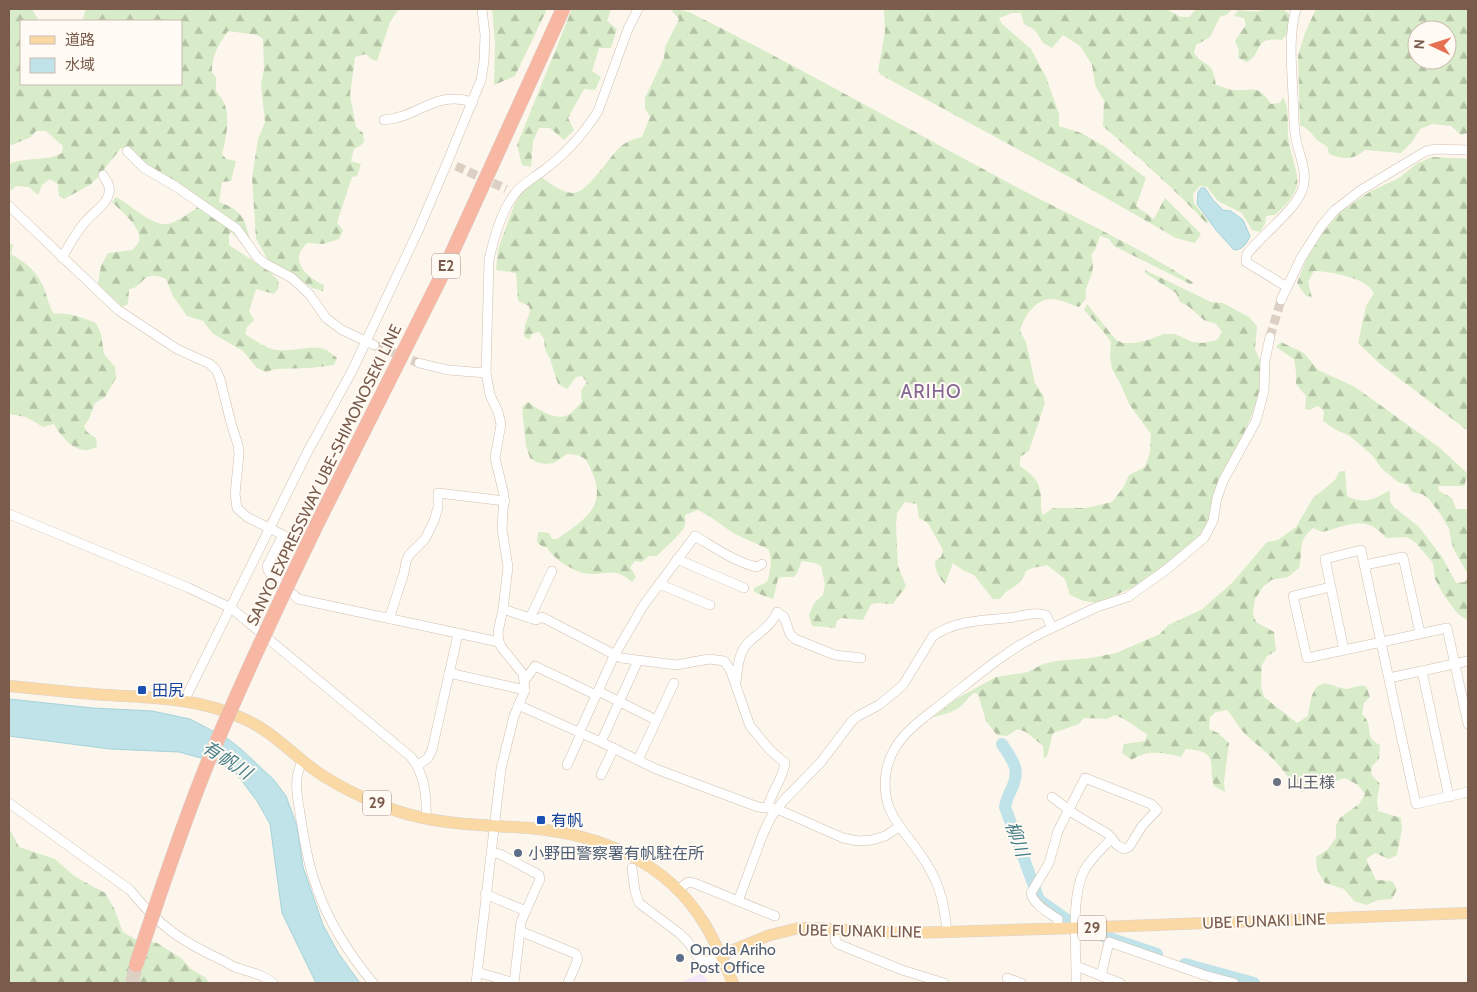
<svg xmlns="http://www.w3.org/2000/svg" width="1477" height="992" font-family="Cabin,'Noto Sans JP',sans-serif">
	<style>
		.education { fill: #f3e8fa }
		.forest { fill: url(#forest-firs); fill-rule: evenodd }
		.water { fill: #bfe3e8; stroke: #a5d3da }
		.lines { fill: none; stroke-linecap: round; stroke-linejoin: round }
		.river { stroke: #bfe3e8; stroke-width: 12 }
		.minor-tunnel { stroke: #dcd0c4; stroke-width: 9; stroke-dasharray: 9 4.5; stroke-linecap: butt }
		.highway-tunnel { stroke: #dcd0c4; stroke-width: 14; stroke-dasharray: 14 7; stroke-linecap: butt }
		.minor-casing { stroke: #d1beb0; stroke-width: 10 }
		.major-casing { stroke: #dad1cd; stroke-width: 12 }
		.highway-casing { stroke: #dad1cd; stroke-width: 15 }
		.minor { stroke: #fff; stroke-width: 9 }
		.major { stroke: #fbd9a5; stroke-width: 11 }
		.highway { stroke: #f7b7a3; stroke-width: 14 }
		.highway-bridge-casing { stroke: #dad1cd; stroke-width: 15; stroke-linecap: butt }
		.highway-bridge { stroke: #f7b7a3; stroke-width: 14 }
		.transit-dot { fill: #1a4fb4; stroke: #fffaf3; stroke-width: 2 }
		.worship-dot { fill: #6b7280; stroke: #fffaf3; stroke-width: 2 }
		.service-dot { fill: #5c6f8a; stroke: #fffaf3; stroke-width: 2 }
		.labels { text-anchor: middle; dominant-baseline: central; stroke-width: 4; stroke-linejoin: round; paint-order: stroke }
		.shield { fill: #fffaf3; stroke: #a28b7f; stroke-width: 1 }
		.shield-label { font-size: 15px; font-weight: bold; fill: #7a5c4d }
		.street-label { font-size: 16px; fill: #7a5c4d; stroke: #fffaf3 }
		.transit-label { font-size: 16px; fill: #164399; stroke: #fffaf3; text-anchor: start }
		.worship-label { font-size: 16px; fill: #5b616d; stroke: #fffaf3; text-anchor: start }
		.service-label { font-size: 16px; fill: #4e5e75; stroke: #fffaf3; text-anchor: start }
		.water-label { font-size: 18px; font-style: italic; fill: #437c86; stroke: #fffaf3 }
		.quarter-label { font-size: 19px; letter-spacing: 1px; fill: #846695; stroke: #fffaf3 }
	</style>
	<defs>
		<pattern id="forest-firs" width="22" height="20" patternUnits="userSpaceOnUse" patternTransform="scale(1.25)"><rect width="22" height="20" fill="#d8ecc9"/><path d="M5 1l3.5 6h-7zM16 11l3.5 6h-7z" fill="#b4c2a5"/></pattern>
	</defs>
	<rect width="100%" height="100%" fill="#fdf6ec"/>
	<polygon class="education" points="699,974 702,974 709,983 680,983"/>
	<g class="forest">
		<path d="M9,9H32L39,21H21V84H181V21H82L86,9H399L390,22L377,61L371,59L366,54L355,57L350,95L356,127L363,133L364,142L360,146L354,149L351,161L361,164L357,176L352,177L337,223L343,230L339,239L323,244L307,243C305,246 301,249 300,253C294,267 313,280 324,285L323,291L312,288L288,271L268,260L256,239L252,178L258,139L265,122L261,84L264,69L263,39L257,35L228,31C219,44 211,56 212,73L216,77V91C218,94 222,98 223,101C231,115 226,140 222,154L226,159L236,161L231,181L222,182L219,202C241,210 244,216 250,239L241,241L231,232L229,235V245L270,272L278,280L279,287L274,294L256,289L249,311L254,320L247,327L245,334C255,340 265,348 277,350C292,352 312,345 324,349C329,351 333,355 337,358L334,365L310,368L275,369L266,372L257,368L243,351L212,333L203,321L187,316L173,296L166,279C140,268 145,288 129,289L128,304L122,307L98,284L101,266L108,253L132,250C134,248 138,244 139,241C143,228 120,210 112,202L116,197C130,204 155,230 171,223C180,220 189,213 198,207L199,198L166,176L147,165L131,149L121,148L97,178L90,185L64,199L59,196L58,184L50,179L42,185L38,195L29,187L16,186L12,190L9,189V164C28,156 45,162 62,153L63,146L46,131H36L31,137L9,146Z"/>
		<polygon points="492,9 547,9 515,76 494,85 495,43"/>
		<polygon points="572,9 611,9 607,21 617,29 611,48 599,48 592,71 601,77 595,90 584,89 568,118 574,130 564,140 550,128 539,128 533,141 531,167 522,165 517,145"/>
		<path d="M675,9L689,12C797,66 901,125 1007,182C1070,216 1135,244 1194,283L1190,284L1114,246L1109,239L1100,236L1095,250L1091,255C1098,277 1083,281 1086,299L1079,307C1072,305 1060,299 1052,299C1035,299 1024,316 1020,331L1026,342L1035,383L1043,395L1045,403L1029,451L1020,457V466C1033,475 1041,482 1041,499C1041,505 1040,510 1043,515L1053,508H1086L1112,502L1123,488L1129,475L1145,467L1150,452L1151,434L1129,404L1121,385L1112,369L1110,355L1111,342L1103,331L1084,310L1087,304L1116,340L1123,343H1134L1148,340L1164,334H1175L1193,342L1203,343L1217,340L1222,332L1216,324L1204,320L1188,306L1180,302L1176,293L1145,273V270L1211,302L1223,303L1249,317L1257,326L1255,349L1260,361V389L1253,412L1243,436L1223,472L1207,523L1199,536L1143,583L1127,590L1098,603L1084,601L1070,595L1065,579L1047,565C1040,567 1032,567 1026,571C1020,589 1008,586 1000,599H993L974,575L964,571L953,563L945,584C939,578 935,570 935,561L941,557L943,550L928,523L919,518L917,504L905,502L897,513L896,524L898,566L906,586C902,593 897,597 893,604L878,603L871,604L863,620L841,618L837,621L835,628L812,626L809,615L814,603L823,595L825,584L821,566L815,563L802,561L797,573L794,577H781L778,579L773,599L754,592V588L767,582C770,574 773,557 768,549L733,533L709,516L698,510L685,515C685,518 686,521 685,524C682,535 665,547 657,556H649L642,562L635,561L630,567L636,577L632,582C612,564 604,578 583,573C573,570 559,562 552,554C551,554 548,549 547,548C543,546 540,546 537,542L538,532L549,533L552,539H557C582,521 608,508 592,472C586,457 583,455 567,454L554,463L545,464L536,462L530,458L526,446L522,407L528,402C539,410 556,422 570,414C574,411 578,405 582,402L581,391L587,382L582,376L576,377L567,389L558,384L550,359L545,349L544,339L539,332L532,334L529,340L524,336L525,325L530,312L529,306L518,301L516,273L496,270L498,249L515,203L524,188L541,177C550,183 561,192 572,193C589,194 610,153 624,144C630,140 636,138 642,137L650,117L645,108V98L664,58L665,47L679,19L672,11Z"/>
		<path d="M884,9H1169L1170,11L1181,17H1189L1196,9H1229L1231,10L1228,14L1220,17L1210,37L1196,45L1194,53C1207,70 1212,58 1216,85C1221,86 1227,89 1232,90C1252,92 1257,82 1271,104L1280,103L1283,97C1290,110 1287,122 1288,135C1293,176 1312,182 1275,215L1266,216L1265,224L1260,232L1252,230L1242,213L1218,201L1207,187L1200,186L1193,194L1194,203L1208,221L1207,224C1175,189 1139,158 1103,126L1104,101L1095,85L1092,65L1080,46L1063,35L1052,48L1043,43L1035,30L1024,24L1021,13H1012L999,18L1002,24L1031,49L1046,77L1059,114V126L1081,133L1104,146L1146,178L1136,206L1154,219L1165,198L1201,234L1195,243L1176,238L1073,179L881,75L878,71L885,32Z"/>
		<path d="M1264,9C1274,9 1284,7 1290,15L1287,34L1282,40C1251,37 1265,51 1247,62L1238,58L1239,50L1235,41L1246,25L1244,18L1234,16L1238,10C1247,10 1257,14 1264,9Z"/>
		<path d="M1316,9H1468V133L1461,135L1451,126L1432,124L1420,129L1412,142L1401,153L1365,150C1352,160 1345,160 1329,154L1327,146C1312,140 1314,131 1300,125L1298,56L1305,33ZM1417,30H1447V60H1417Z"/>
		<path d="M1432,157L1468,159V431L1379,363L1358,343L1366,306L1374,293C1366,277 1331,272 1314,271L1308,282L1312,298L1305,295L1297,283L1306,260L1322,234L1339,213L1371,191L1399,178L1416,164Z"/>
		<path d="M9,243L13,245L11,254C28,264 38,272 45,291C48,299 49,307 54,314C69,312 82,318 96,323L101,334L104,354L115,367L116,378L105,397L95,403L89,419L84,426L87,432L96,438L97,447C93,448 88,451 85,450C72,450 59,434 54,424L43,427L26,417L9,414Z"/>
		<path d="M1281,342L1304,353L1318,370L1355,387L1440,448L1468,474L1464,486H1438L1439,491L1452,498L1456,509H1468V621L1458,614L1443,594L1435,579L1433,563L1416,543L1407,537L1386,538C1366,513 1348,526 1322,532L1313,528C1297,541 1303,551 1299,568L1288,577L1271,580L1263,587L1255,599L1253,614L1256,622L1274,632L1276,651L1267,656L1262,665L1261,686L1264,697L1297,723L1308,716C1310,705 1311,681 1328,684C1334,685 1341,689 1347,689C1354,688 1356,685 1366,686L1370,697L1364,703L1362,714C1364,716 1366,718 1367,721C1372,731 1365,738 1380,745L1379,759L1372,766L1371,774L1380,784L1377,799L1378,811L1401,818L1402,829L1397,855L1389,859L1375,853L1366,859L1376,880L1392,881L1397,889L1392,899L1378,900L1367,905L1354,901L1344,889L1325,883L1317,870L1316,857L1327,850L1336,838V825L1340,818L1359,804L1365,794L1358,785L1345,778L1336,781L1328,790H1322L1313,785L1309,790L1301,792C1292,784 1288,776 1281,768C1271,755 1258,746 1246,735C1239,728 1234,718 1227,710L1216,712L1210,717L1209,729L1218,733L1229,743L1224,782L1225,792L1214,786C1207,764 1221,751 1186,749L1181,757C1164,753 1147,749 1132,760L1122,753L1124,744L1145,741L1147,734C1136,728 1127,719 1115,715L1107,719L1084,718L1079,724L1053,733L1047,756L1044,759L1043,746L1026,732L1018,729L1007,736L997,735L986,721L978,694L974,693C967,698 968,699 963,704C956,712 943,715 933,717L956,699L996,677L1028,672L1043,664L1056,661L1091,658L1116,653L1160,634L1168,625L1201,610L1232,583L1267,542L1278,540L1296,527L1313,498L1335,480L1339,472L1345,471L1347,496C1356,501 1366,502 1375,498C1381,496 1384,492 1390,491V502L1395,508L1419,527L1442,557L1456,583L1465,582L1468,575L1453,548L1449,529L1441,515L1429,499L1422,494L1412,492L1408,485L1398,482L1381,468L1373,456L1350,436L1336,430L1323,421L1324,411L1318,406L1309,410L1305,409L1306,396L1296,384V372L1294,359L1276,347Z"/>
		<polygon points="9,828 19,847 55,859 74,876 105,893 114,908 123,932 135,939 157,943 181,958 191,969 205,977 209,983 9,983"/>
	</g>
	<g class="water">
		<path d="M1201,188H1205L1213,200L1223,210L1231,211L1243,220L1250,236C1247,244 1242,250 1234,250L1216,230L1197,204L1198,192Z"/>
		<polygon points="9,699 93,708 152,711 190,719 228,739 241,749 274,780 286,796 297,826 303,867 323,925 339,954 360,983 316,983 282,913 270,824 257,801 235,772 219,763 179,752 110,749 9,736"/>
	</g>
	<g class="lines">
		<g class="river">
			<path d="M1002,744C1012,760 1021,768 1012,788C1009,794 1006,800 1005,807L1039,900L1070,922"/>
			<polyline points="1091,932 1157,954"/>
			<polyline points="1185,964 1254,983"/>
		</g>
		<g class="minor-tunnel">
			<polyline points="456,166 506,189"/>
			<polyline points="1270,337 1281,300"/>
			<polyline points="374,345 419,363"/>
		</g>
		<polyline class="highway-tunnel" points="132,983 136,965"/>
		<defs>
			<g id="minor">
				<path d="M384,120C420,117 434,90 473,102"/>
				<polyline points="127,151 144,168 175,186 237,229 257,257 264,263 292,278 310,295 326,318 342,330 374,345"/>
				<path d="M9,206L118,310L177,349L210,364L216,370L220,379L231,423L238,445L239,454L235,494L237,508L247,517L283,535L267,566C269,580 289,589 298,599L499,642"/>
				<path d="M62,258C69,245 76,232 86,221C94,211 106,206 109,193C111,186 106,180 103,175"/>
				<path d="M1287,287L1246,262L1247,254C1262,235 1293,212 1302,191C1309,173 1299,156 1296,139C1293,125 1294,110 1293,96C1292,69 1288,36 1296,9"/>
				<polyline points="1281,300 1301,258 1322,225 1335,210 1361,190 1426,151 1436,149 1468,150"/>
				<polyline points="419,363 448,370 486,373"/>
				<path d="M9,514L189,588L231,608L411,757C425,775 427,797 426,819"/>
				<polyline points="677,559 744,588"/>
				<polyline points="1365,565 1403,557 1420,633"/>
				<polyline points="659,584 710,605"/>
				<polyline points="1330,587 1293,596 1307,658 1447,628 1468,724"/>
				<path d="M503,609L536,620L542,617L621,658L676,665L709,659L724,661L730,669L750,726L770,750L785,763C783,779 771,792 768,807"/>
				<polyline points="530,618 552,571"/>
				<polyline points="389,619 404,573 406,562 409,555 425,539 434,521 438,507 438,493 505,501"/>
				<polyline points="1344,650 1325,559 1361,550 1416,804 1468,792"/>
				<polyline points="1422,671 1449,797"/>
				<polyline points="449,673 525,690"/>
				<polyline points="1389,678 1468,661"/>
				<polyline points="525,680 535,666 596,695"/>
				<path d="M736,682C738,668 738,651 750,641C760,632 772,625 777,612L784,617L790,634L795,639L835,655L861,658"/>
				<polyline points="598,691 656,720"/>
				<polyline points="184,701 308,451 352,371 418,231 447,163 481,80 484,61 485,35 482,9"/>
				<polyline points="518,705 601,742 656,769 758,807 777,809 843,838 858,841 872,840 885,836 899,827"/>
				<path d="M579,733L614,656L643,606L695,536C714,547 735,562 757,567L762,564"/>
				<polyline points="601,742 636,665"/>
				<path d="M303,760C292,779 298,799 301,820C305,844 309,868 318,891C330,925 350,955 373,983"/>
				<polyline points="638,760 674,683"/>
				<polyline points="418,765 428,758 432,750 458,634"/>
				<polyline points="567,765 581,734"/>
				<polyline points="601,775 614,748"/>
				<path d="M1052,797L1076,815L1108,834L1117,845L1124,849L1129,847L1142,826L1157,810L1151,804L1085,778L1058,831L1049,863L1031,893C1033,904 1049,913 1058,919V928"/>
				<path d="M9,803L130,890C159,926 182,942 224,961C229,964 233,967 238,968C254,974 258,972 273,983"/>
				<polyline points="492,853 500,854 539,875 540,879 521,922 514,983"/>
				<polyline points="632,868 635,891 639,903 679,933 688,942 700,960 707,962 721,955"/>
				<polyline points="678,890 688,882 694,883 775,916"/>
				<polyline points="485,894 526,911"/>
				<path d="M738,901L763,834L771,817L784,800L821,762L852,721L858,716L879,705L903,685L933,636C954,621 983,620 1008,618C1020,617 1034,611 1046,615L1052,628L1097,607L1128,597L1167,569L1204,538L1213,521L1217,498L1223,481L1256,421L1264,391L1265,360L1270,337"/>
				<polyline points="836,929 835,940 838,944 902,970 944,983"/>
				<polyline points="520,931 576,954 578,959 568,983"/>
				<path d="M947,932C944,899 938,878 918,851C908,837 897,825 890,810C882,790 884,766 895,748C907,728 928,715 945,701C981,673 1010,647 1052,628"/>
				<polyline points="1076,966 1120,983"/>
				<polyline points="477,972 514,983"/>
				<polyline points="1101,976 1109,942 1204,975 1234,983"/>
				<polyline points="1007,978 1021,983"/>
				<path d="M476,983L501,769L514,716L525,690L523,674L502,648L499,642L498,632L503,609L508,567L502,529L504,495L495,458L501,424L498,412L490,395L486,373L489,260C493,240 502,210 514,195C521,184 534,178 544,170C565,154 584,134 598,111L628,29L638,9"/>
				<path d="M1076,983C1077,953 1070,897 1084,871C1090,859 1103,848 1112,838"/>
			</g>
			<g id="major">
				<path d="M9,686C42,689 75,693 108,695C155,698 198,698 242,718C271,730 291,753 316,771C339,787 367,800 394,810C437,825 483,825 529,828C599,834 666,861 704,923C716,942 724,963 733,983"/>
				<polyline points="721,955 770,935 799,928 816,928 899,933 947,932 1076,928 1468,913"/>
			</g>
			<polyline id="highway" points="320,518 440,279 563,9"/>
		</defs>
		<use href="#minor" class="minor-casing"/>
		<use href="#major" class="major-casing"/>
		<use href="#highway" class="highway-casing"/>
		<use href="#minor" class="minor"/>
		<use href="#major" class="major"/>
		<use href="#highway" class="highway"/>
		<defs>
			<path id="highway-bridge" d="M136,965C158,898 180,832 206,767C241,683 280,600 320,518"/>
		</defs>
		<use href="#highway-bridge" class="highway-bridge-casing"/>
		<use href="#highway-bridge" class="highway-bridge"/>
	</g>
	<g class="transit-dot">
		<rect x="137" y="685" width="10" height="10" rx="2.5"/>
		<rect x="536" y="815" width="10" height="10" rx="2.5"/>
	</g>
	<circle class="worship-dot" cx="1277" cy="782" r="5"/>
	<g class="service-dot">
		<circle cx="518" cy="853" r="5"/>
		<circle cx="680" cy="958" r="5"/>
	</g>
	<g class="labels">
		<g class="shield">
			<rect x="432" y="253.5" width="28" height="25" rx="4"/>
			<rect x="363" y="790.5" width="28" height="25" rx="4"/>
			<rect x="1078" y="915.5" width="28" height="25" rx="4"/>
		</g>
		<g class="shield-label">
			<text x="446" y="266">E2</text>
			<text x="377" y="803">29</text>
			<text x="1092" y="928">29</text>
		</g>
		<g class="street-label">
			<text transform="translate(324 475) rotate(-64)">SANYO EXPRESSWAY UBE-SHIMONOSEKI LINE</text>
			<text transform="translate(1264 921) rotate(-2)">UBE FUNAKI LINE</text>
			<text transform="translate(860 931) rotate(1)">UBE FUNAKI LINE</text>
		</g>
		<g class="transit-label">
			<text x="152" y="690">田尻</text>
			<text x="551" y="820">有帆</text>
		</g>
		<g class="worship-label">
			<text x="1287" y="782">山王様</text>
		</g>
		<g class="service-label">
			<text x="528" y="853">小野田警察署有帆駐在所</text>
			<text x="690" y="949">Onoda Ariho<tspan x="690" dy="18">Post Office</tspan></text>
		</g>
		<g class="water-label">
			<text transform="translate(227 760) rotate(33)">有帆川</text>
			<text transform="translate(1017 839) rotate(70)">柳川</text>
		</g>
		<g class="quarter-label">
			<text x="931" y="391">ARIHO</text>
		</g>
	</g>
	<rect width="1477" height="992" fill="none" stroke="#7a5c4d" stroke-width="20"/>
	<rect x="20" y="20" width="162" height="65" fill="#fffaf3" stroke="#cabbb1"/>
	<rect x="30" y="36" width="25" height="8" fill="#fbd9a5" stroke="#cabbb1"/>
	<text x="65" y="45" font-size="15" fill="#7a5c4d">道路</text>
	<rect x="30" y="58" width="25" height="15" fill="#bfe3e8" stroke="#cabbb1"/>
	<text x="65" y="70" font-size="15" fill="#7a5c4d">水域</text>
	<g transform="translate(1432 45) rotate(274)"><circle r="24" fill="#fffaf3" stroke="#cabbb1"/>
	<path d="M0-4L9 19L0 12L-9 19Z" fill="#e76f51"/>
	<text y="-8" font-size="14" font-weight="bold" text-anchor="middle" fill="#7a5c4d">N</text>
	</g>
</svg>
